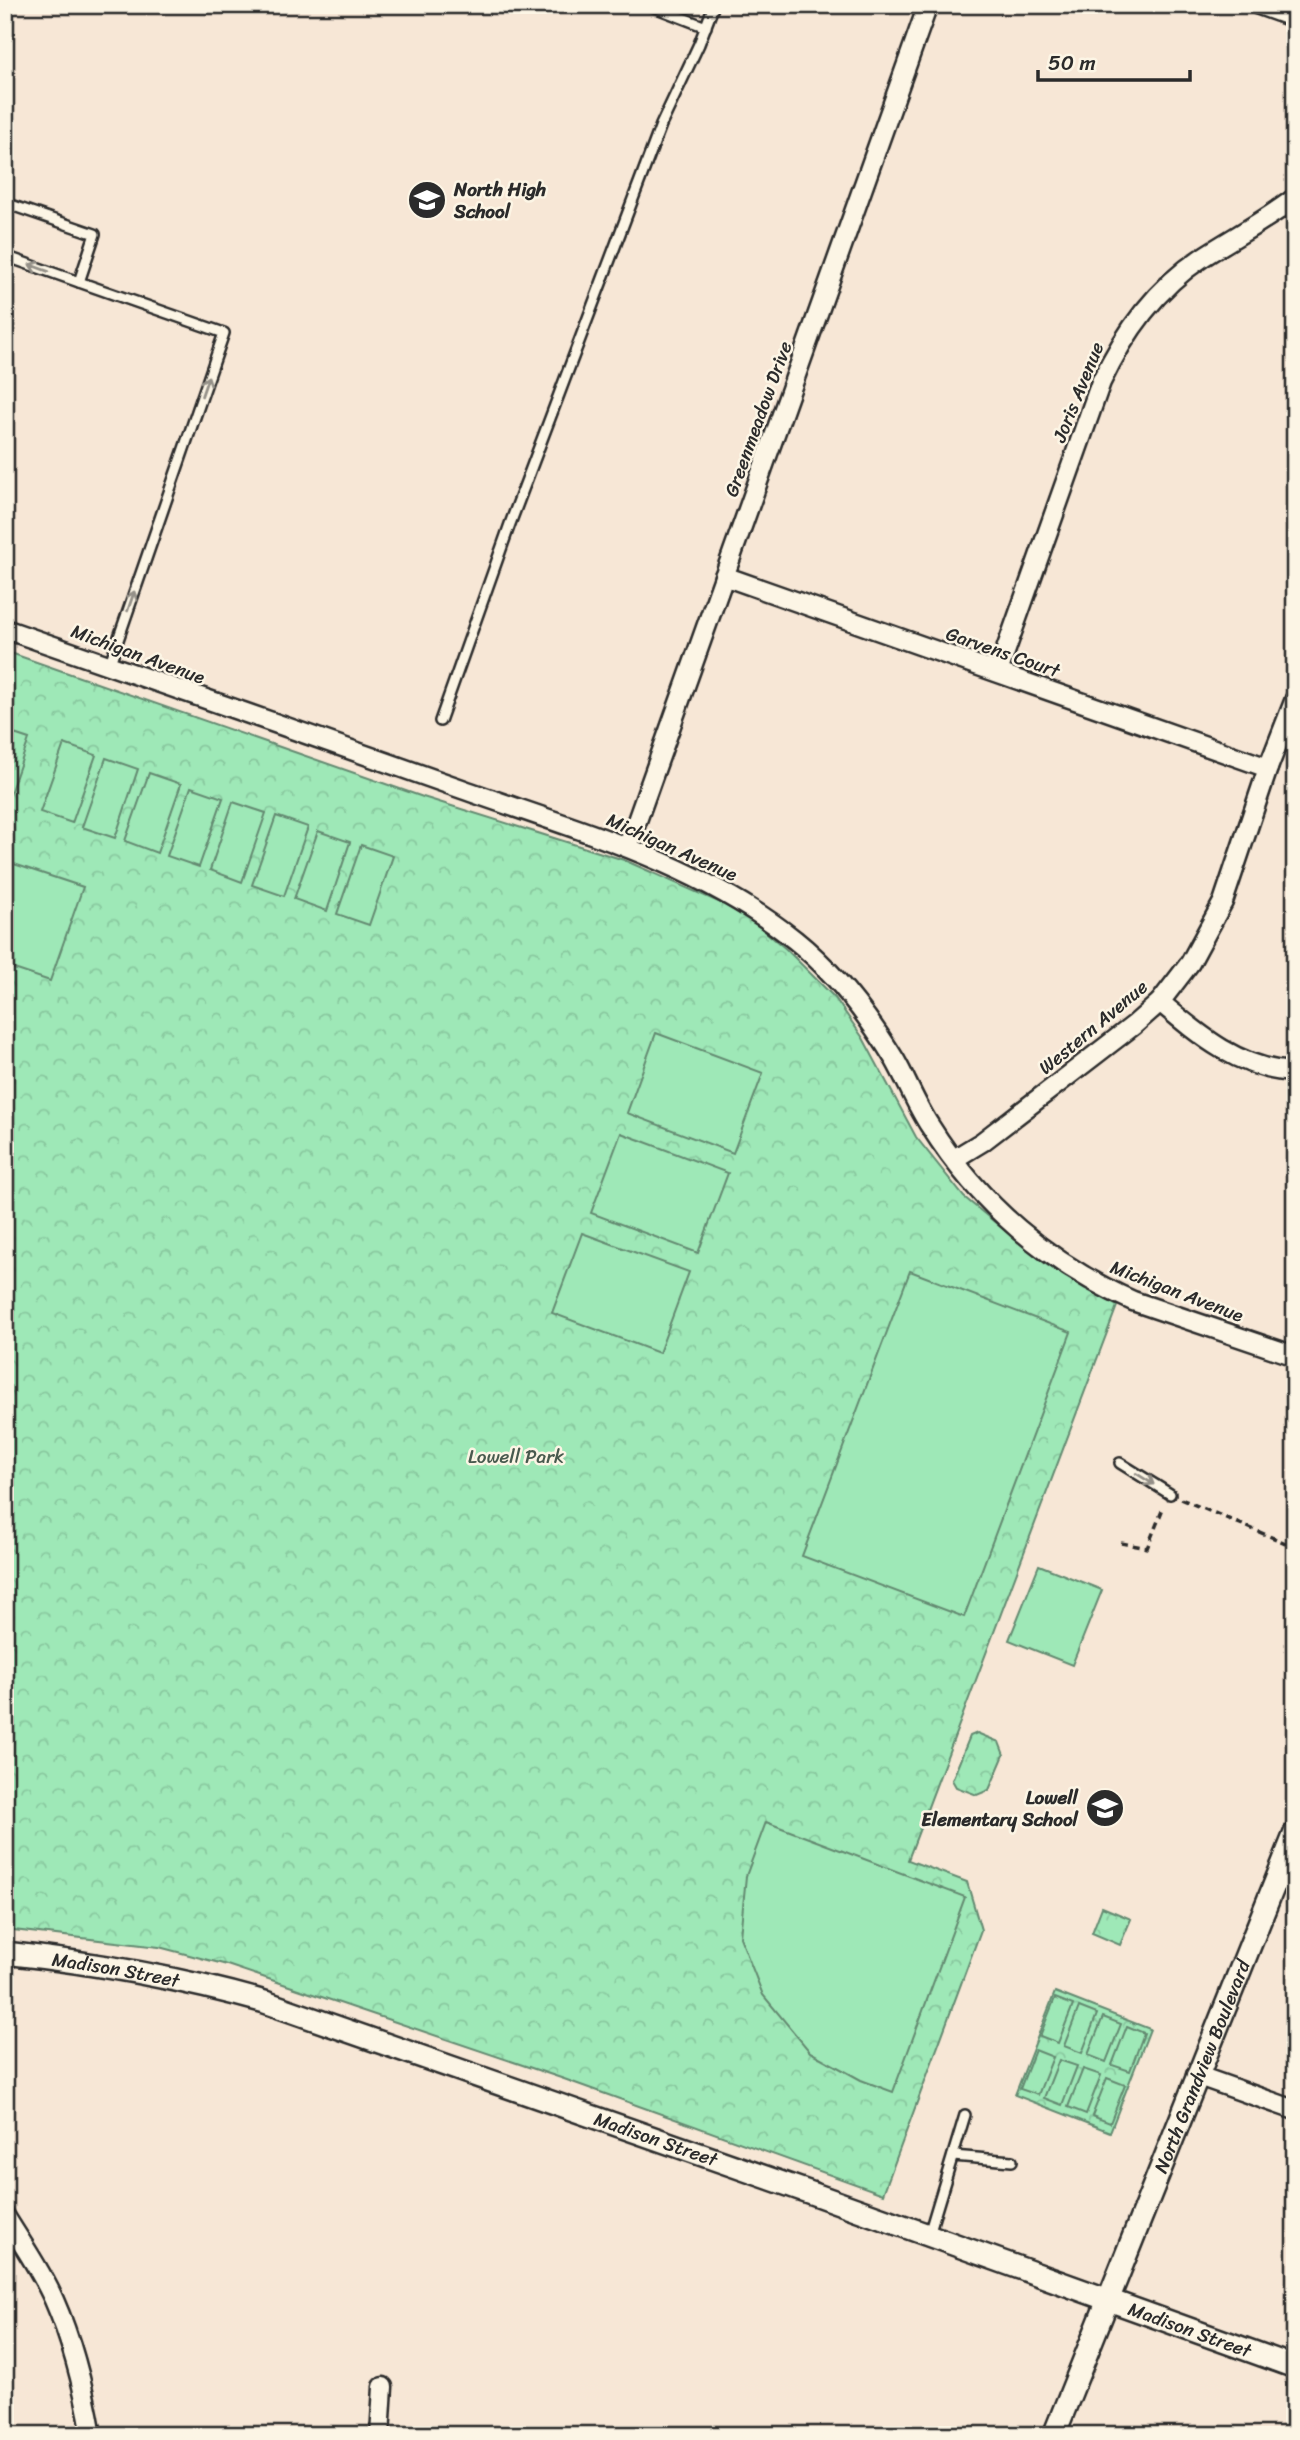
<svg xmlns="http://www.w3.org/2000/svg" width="1300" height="2440" font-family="Sriracha,sans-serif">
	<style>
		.park { fill: url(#park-crowns); stroke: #648a71; stroke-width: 2 }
		.garden { fill: #9ee8b7; stroke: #648a71; stroke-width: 2 }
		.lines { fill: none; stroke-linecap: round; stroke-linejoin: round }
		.service-casing { stroke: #2b2b2b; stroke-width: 14 }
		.minor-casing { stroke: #2b2b2b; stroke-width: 23 }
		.tertiary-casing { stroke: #2b2b2b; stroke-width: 26 }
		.path { stroke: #2b2b2b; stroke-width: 3.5; stroke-dasharray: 7 5; stroke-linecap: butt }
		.service { stroke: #fcf5e5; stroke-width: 9 }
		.minor { stroke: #fcf5e5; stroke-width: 18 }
		.tertiary { stroke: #fcf5e5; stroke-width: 21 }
		.oneway { stroke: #949088 }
		.labels { text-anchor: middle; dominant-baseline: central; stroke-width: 5; stroke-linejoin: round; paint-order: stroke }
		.poi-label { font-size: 19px; font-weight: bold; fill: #2b2b2b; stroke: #fcf5e5; text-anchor: start }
		.street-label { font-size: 19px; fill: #2b2b2b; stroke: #fcf5e5 }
		.park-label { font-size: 19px; fill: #485a4e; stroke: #fcf5e5 }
	</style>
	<defs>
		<pattern id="park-crowns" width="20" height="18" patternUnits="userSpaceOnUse" patternTransform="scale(1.75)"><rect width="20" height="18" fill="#9ee8b7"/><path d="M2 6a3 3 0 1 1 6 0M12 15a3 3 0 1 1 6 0" fill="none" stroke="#88c79e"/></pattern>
	</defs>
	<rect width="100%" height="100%" fill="#f7e7d6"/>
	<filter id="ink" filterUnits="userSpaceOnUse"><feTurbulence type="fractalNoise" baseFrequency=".0143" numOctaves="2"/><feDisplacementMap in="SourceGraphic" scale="14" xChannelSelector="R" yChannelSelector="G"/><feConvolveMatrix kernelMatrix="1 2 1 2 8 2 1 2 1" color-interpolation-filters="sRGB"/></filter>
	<g filter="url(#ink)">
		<g class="park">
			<polygon points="5,651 423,797 624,860 721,903 755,923 786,949 835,998 863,1038 916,1137 964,1197 1047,1265 1117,1306 908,1860 967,1882 981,1930 883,2194 564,2079 227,1965 159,1947 5,1929"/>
			<polygon points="977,1733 999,1742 1004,1755 989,1790 977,1795 956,1787 952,1780 970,1736"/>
			<polygon points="1102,1907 1131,1919 1120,1945 1092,1933"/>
			<polygon points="1055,1992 1150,2029 1110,2132 1015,2095"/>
		</g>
		<g class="garden">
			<polygon points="5,731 29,739 5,808"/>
			<polygon points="64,744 96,755 72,823 40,812"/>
			<polygon points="106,758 138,769 115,838 82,827"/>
			<polygon points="149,773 181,784 157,853 125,841"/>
			<polygon points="191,787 223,798 199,867 167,856"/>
			<polygon points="233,802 266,813 242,882 210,870"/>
			<polygon points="276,816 308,827 284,896 252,885"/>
			<polygon points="318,831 350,842 327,911 294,899"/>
			<polygon points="361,845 393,856 369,925 337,914"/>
			<polygon points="5,861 83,887 50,981 5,966"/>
			<polygon points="656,1033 763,1073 733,1153 627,1113"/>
			<polygon points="621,1133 728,1173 698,1253 591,1213"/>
			<polygon points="582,1233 689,1272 659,1353 552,1313"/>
			<polygon points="910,1271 1071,1332 964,1617 802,1556"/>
			<polygon points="1039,1565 1102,1590 1072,1665 1009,1640"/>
			<polygon points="766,1822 965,1897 893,2092 861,2080 810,2052 763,1995 740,1937 746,1876"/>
			<polygon points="1055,1998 1073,2005 1058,2043 1040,2036"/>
			<polygon points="1079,2007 1097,2014 1082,2053 1064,2046"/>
			<polygon points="1103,2017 1121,2024 1106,2062 1088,2055"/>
			<polygon points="1127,2026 1144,2033 1130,2071 1112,2065"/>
			<polygon points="1035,2050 1053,2057 1038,2095 1020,2089"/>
			<polygon points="1059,2060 1077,2066 1062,2105 1044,2098"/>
			<polygon points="1083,2069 1101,2075 1086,2114 1068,2107"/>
			<polygon points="1107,2078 1125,2085 1110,2123 1092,2116"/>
		</g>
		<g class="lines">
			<defs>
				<g id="service">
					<polyline points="649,5 706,27"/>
					<polyline points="5,203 95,234 79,282"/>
					<polyline points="5,256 224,333 109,666"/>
					<polyline points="440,721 510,524 661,125 699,44 714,5"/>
					<polyline points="1120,1463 1170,1494"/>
					<polyline points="953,2156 1012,2161"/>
					<polyline points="929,2234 965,2115"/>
				</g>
				<g id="minor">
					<polyline points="1259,5 1295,18"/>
					<polyline points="724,576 1268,768"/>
					<path d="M5,629C157,682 310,735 462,789C577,830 697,862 795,940C835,972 868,1016 895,1060C907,1081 916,1105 930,1126C979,1204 1049,1264 1133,1301L1295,1356"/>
					<path d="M998,672L1101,382C1125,332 1156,288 1203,257C1234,237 1266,220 1295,198"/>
					<polyline points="628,846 928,5"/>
					<path d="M1160,1002C1199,1035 1240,1070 1295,1072"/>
					<polyline points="954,1159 982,1142 1134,1025 1160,1002 1190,963 1223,902 1268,768 1295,699"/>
					<polyline points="1196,2075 1295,2110"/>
					<path d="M5,2216C22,2244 41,2270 54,2300C73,2343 84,2389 92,2435"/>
					<polyline points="380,2435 383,2387"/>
				</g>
				<g id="tertiary">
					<path id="s1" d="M5,1953C96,1963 177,1977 265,2002L814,2194L1295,2367"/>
					<path id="s2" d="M1054,2435L1295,1833"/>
				</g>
			</defs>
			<use href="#service" class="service-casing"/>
			<use href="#minor" class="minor-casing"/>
			<use href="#tertiary" class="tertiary-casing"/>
			<g class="path">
				<polyline points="1181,1499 1295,1547"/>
				<polyline points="1121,1543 1147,1548 1164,1506"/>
			</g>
			<use href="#service" class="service"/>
			<use href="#minor" class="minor"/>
			<use href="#tertiary" class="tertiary"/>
		</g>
		<defs><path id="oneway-shaft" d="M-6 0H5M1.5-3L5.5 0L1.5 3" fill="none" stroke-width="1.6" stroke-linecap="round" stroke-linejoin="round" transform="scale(1.75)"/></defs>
		<g class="oneway">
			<use href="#oneway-shaft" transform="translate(39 268) rotate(-160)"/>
			<use href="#oneway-shaft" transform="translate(205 386) rotate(-71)"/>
			<use href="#oneway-shaft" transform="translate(131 601) rotate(-71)"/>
			<use href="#oneway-shaft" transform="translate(1145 1479) rotate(32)"/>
		</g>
	</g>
	<defs>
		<symbol id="school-disc" viewBox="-11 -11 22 22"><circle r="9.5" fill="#2b2b2b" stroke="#fcf5e5"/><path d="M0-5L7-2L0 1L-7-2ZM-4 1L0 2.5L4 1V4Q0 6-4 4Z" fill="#fff"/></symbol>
	</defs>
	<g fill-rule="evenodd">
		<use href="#school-disc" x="405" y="178" width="44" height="44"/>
		<use href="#school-disc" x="1083" y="1786" width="44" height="44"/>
	</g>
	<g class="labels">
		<g class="poi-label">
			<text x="454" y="189">North High<tspan x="454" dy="22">School</tspan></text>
			<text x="1078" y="1797" text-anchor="end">Lowell<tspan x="1078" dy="22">Elementary School</tspan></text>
		</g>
		<g class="street-label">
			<text transform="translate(1078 392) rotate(-68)">Joris Avenue</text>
			<text transform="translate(758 419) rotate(-70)">Greenmeadow Drive</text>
			<text transform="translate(1003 652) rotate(19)">Garvens Court</text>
			<text transform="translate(138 654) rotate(20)">Michigan Avenue</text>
			<text transform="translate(672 847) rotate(24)">Michigan Avenue</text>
			<text transform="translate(1093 1027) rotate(-40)">Western Avenue</text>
			<text transform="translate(1177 1291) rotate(21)">Michigan Avenue</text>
			<text stroke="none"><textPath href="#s1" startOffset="112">Madison Street</textPath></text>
			<text stroke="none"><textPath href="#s2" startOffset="397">North Grandview Boulevard</textPath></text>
			<text stroke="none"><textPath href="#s1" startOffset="679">Madison Street</textPath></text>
			<text stroke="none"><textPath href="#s1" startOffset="1246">Madison Street</textPath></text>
		</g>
		<g class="park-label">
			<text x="516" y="1456">Lowell Park</text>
		</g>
	</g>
	<rect width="1300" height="2440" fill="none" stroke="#fcf5e5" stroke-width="28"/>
	<rect x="14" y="14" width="1272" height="2412" fill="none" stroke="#2b2b2b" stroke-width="2.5" filter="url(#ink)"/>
	<path d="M1038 70v10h152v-10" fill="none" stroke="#2b2b2b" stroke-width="3.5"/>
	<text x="1048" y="70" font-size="21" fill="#2b2b2b" stroke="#fcf5e5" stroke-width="5" paint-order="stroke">50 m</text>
</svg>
